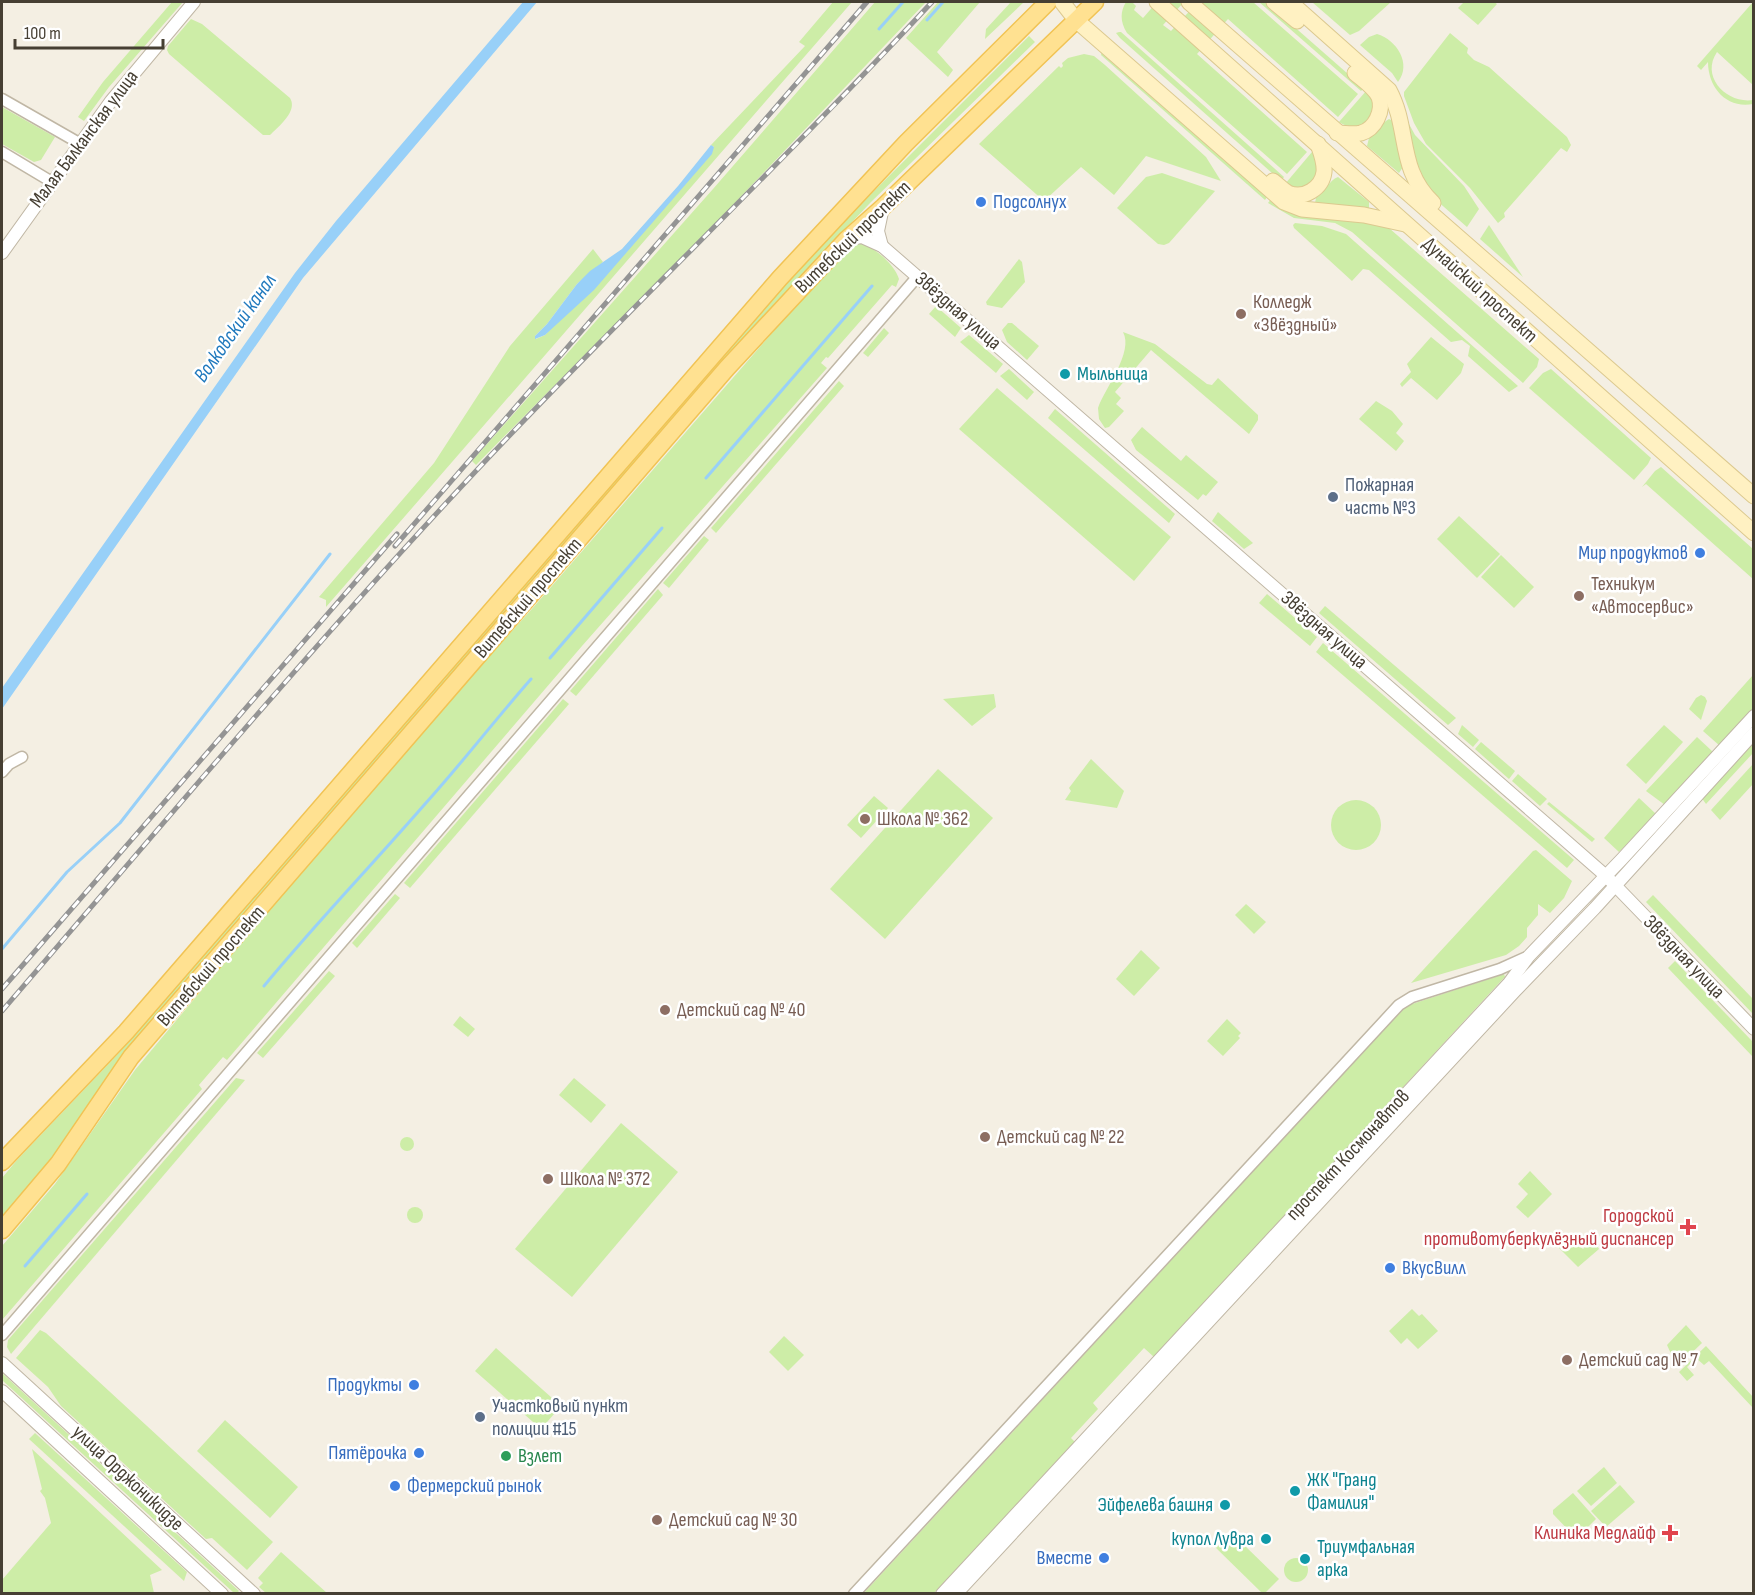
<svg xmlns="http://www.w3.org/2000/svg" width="1755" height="1595" font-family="'Sofia Sans Condensed',sans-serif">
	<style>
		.green { fill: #cdeda7 }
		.water { fill: #98d0f8 }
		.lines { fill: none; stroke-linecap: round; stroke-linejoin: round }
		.stream { stroke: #98d0f8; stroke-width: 3 }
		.minor-casing { stroke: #c0b7a5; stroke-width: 13 }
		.tertiary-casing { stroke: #c0b7a5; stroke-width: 14 }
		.secondary-casing { stroke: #dcc98f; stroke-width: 17 }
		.primary-casing { stroke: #f1c354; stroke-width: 19 }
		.minor { stroke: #fff; stroke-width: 10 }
		.tertiary { stroke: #fff; stroke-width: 12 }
		.secondary { stroke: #fff1c2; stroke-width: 15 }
		.primary { stroke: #ffe191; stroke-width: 16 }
		.rail-casing { stroke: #949494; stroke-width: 5 }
		.rail { stroke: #fff; stroke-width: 3; stroke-dasharray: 9; stroke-linecap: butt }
		.shop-dot { fill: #3f7fe0; stroke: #fff; stroke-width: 2 }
		.education-dot { fill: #8d6e63; stroke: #fff; stroke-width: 2 }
		.culture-dot { fill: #0f9aa8; stroke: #fff; stroke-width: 2 }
		.service-dot { fill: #5c6f8a; stroke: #fff; stroke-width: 2 }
		.health-dot { fill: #e0444e; stroke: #fff; stroke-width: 2 }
		.leisure-dot { fill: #2e9e5b; stroke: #fff; stroke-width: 2 }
		.labels { text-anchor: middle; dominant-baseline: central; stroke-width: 5; stroke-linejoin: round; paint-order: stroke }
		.street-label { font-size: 20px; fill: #463f33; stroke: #fff }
		.shop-label { font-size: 20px; fill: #366cbe; stroke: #fff; text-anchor: end }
		.education-label { font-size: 20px; fill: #785e54; stroke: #fff; text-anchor: start }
		.culture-label { font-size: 20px; fill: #0d838f; stroke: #fff; text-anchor: start }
		.service-label { font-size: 20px; fill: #4e5e75; stroke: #fff; text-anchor: start }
		.health-label { font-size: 20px; fill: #be3a42; stroke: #fff; text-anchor: end }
		.leisure-label { font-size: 20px; fill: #27864d; stroke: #fff; text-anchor: start }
		.water-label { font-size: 21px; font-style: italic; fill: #2079bd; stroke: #fff }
	</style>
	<rect width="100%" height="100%" fill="#f4efe3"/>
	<g class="green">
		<polygon points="172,2 183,2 109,87 84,121 78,117 103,82"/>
		<polygon points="833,2 852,2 326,607 326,600 319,597 434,463 510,346 593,249 603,262 577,284 547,324 535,336 536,339 545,335 558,321 714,147 711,145 805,46 799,42"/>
		<polygon points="875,2 926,2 731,207 476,465 472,461 713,189"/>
		<polygon points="938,2 980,2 937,52 953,70 948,77 906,38"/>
		<polygon points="1011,2 1024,2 985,39 986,29"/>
		<path d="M1126,2H1132L1136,6L1134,10L1143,18L1157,2H1184L1163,25L1171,31L1198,2H1253L1358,94L1338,117L1228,19L1197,54L1307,152L1287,174L1127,33C1120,22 1120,12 1126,2Z"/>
		<polygon points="1259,2 1266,2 1364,88 1361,91"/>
		<polygon points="1312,2 1391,2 1359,31 1350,35"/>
		<polygon points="1464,2 1494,2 1497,4 1478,25 1458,8"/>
		<path d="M1753,2V85L1717,52C1700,77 1727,104 1753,100V104C1726,109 1708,87 1708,62L1701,70L1697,66Z"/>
		<path d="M191,19L202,24L290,98C298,111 279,126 270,135H263L169,54L167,50L168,46Z"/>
		<polygon points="1119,32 1121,32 1284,177 1281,181 1120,38 1116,33"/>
		<polygon points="1450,33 1468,48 1467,53 1474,60 1489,67 1567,137 1571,145 1567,152 1561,148 1504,213 1505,217 1498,223 1470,188 1426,144 1414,123 1404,96 1404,92"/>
		<path d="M1377,34C1397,40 1412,64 1398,82L1392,73L1360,45L1369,37Z"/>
		<polygon points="1029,36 1035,42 871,202 766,313 118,1061 51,1160 2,1219 2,1178 17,1160 118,1054 762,309 867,198"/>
		<polygon points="1102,51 1267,197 1265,200 1101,55"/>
		<polygon points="1084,54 1094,56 1105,65 1206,157 1221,181 1146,156 1114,195 1081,167 1044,201 979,144 1059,66 1061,68 1063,66 1062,63 1068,58"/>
		<path d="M1367,90L1374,105C1373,110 1371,117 1369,120C1361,129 1348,128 1339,122Z"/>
		<polygon points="1401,97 1409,124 1415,135 1464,186 1479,209 1467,227 1428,193 1420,184 1400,102"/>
		<polygon points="2,107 55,137 41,160 34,162 2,144"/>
		<path d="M1389,119L1393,121L1403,167L1399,173L1367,146L1369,138C1376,133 1384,121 1389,119Z"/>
		<polygon points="1312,152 1319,162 1314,182 1299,189 1285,184"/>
		<polygon points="1162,173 1215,191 1169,243 1164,245 1158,244 1117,208 1146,177"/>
		<path d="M1338,177L1369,202V208L1366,210L1315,203L1316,198C1325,192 1329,180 1338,177Z"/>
		<polygon points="1271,199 1371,221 1389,228 1539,359 1537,367 1523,383 1352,232 1335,223 1294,218 1268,203"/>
		<polygon points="1295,223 1322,226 1346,234 1518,386 1509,392 1468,356 1470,346 1462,340 1451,342 1369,270 1363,269 1352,281 1294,228 1293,225"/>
		<polygon points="1489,225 1523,277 1480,239"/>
		<path d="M858,243C873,245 895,265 899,279L896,287L892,285L828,358L826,357L821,363L827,368L582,646L227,1060L223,1057L199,1085L202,1089L2,1320V1246L55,1184L135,1070L371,787L531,610L805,295L850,247Z"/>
		<polygon points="1019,259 1022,262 1025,282 1002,308 987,305 986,302 989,298"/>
		<polygon points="936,306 961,328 955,337 929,314"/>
		<polygon points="1008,323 1012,323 1039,346 1027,360 1007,342 1002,330"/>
		<polygon points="884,328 889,333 868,357 863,353"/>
		<path d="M1123,332L1155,344L1207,384L1212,385L1218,378L1258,415V420L1249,434L1151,350L1115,392L1121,398L1116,404L1124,411L1109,427L1105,428L1099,419L1098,408C1105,388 1134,352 1123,332Z"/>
		<polygon points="969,335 1003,364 996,373 960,342"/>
		<polygon points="1431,337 1464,364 1461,373 1437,400 1411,378 1402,387 1400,384 1411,372 1407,364"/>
		<polygon points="1009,369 1034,392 1027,400 1000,376"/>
		<polygon points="1551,369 1651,458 1648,464 1634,480 1529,388 1543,373"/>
		<polygon points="839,381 844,386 716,533 711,528"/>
		<polygon points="997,388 1171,537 1134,581 959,429"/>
		<polygon points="1376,401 1392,411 1403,424 1396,433 1404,441 1396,451 1359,419"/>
		<polygon points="1055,409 1175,514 1169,523 1048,418"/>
		<polygon points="1142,427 1181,461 1186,455 1218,482 1206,496 1203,494 1198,500 1136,450 1131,440"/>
		<polygon points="1661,467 1753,549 1753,579 1646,484 1642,487 1655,471"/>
		<polygon points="1218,512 1253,543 1244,549 1212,521"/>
		<polygon points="1459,516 1500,554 1477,578 1437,539"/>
		<polygon points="704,536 709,540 669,588 663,583"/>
		<polygon points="1501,555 1534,587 1514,608 1481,577"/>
		<polygon points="658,589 663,595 576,696 570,691"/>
		<polygon points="1267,594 1317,637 1310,646 1259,603"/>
		<polygon points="1325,606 1456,718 1448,725 1319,613"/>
		<polygon points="1323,643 1574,860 1567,868 1316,652"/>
		<polygon points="1753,675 1753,709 1720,746 1703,731"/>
		<polygon points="994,694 996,707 972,726 943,699"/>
		<polygon points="1701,695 1705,697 1707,701 1701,720 1689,709 1696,698"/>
		<polygon points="563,699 569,704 410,888 404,883"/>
		<polygon points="1462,725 1479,740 1473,747 1458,734"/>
		<polygon points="1664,725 1683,742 1646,784 1626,765"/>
		<polygon points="1697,737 1713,752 1665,805 1646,791"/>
		<polygon points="1753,741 1753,753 1706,804 1701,797"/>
		<polygon points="1481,742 1515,771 1509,779 1475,749"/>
		<polygon points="1091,759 1124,791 1117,808 1065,800 1071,791 1069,788"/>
		<polygon points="1753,764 1753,784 1720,820 1711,810"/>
		<polygon points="938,769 993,818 885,939 830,889"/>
		<polygon points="1518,774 1547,799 1540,806 1512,781"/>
		<polygon points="874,796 888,808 861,838 847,825"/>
		<polygon points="1639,798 1656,814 1619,852 1604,838"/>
		<circle cx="1356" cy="825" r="25"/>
		<polygon points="1549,802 1595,839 1592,842 1547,804"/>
		<polygon points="1536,850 1572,881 1564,898 1550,913 1538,904 1538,915 1527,928 1527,937 1519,946 1506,955 1411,983 1533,851"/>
		<polygon points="395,894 400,898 357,948 352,943"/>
		<polygon points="1653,895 1753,999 1753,1014 1646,902"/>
		<polygon points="1246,904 1266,922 1254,934 1235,915"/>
		<polygon points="1141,950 1160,968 1134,996 1116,979"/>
		<polygon points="1675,961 1753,1042 1753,1057 1668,968"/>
		<polygon points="329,971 335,976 263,1058 257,1053"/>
		<polygon points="1504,974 1505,977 1501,981 1154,1357 1144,1348 1093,1403 1098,1409 1071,1438 1075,1442 934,1593 863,1594 1406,1006"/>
		<polygon points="460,1016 475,1029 468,1037 453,1025"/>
		<polygon points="1227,1019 1241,1033 1238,1036 1240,1038 1223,1056 1207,1041"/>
		<polygon points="236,1078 245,1080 11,1354 7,1347 8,1340"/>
		<polygon points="574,1078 606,1105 591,1123 559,1095"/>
		<polygon points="621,1123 678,1172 572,1297 515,1249"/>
		<circle cx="407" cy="1144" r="7"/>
		<polygon points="1530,1171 1552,1194 1528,1218 1516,1207 1528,1194 1518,1184"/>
		<circle cx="415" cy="1215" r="8"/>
		<polygon points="1570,1236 1583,1249 1593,1239 1599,1249 1578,1267 1559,1248"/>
		<polygon points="1412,1309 1419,1316 1422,1314 1438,1331 1418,1349 1407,1338 1401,1344 1389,1331"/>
		<polygon points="1686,1325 1702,1343 1677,1367 1667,1345"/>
		<polygon points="40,1330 46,1333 273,1542 247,1570 212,1538 206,1539 61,1406 48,1387 16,1358"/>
		<polygon points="784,1336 804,1355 788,1371 769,1352"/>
		<polygon points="1706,1346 1753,1397 1753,1408 1709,1361 1704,1365 1696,1358 1687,1367 1694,1375 1687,1381 1679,1372"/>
		<polygon points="496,1348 561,1406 541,1429 475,1371"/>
		<polygon points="3,1374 239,1591 237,1593 234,1593 2,1380"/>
		<polygon points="225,1420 298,1487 270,1518 197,1451"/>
		<polygon points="35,1433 187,1572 184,1581 29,1439"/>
		<polygon points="32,1449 162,1570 150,1575 154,1593 2,1593 2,1580 51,1523 45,1498 40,1491 42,1489"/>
		<polygon points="1604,1467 1617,1483 1591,1506 1577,1491"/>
		<polygon points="1620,1485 1635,1502 1606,1527 1591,1511"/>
		<polygon points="1573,1493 1596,1519 1578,1537 1574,1536 1553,1514 1553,1510"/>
		<polygon points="1214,1543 1242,1543 1279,1579 1265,1593 1262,1593 1214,1546"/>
		<polygon points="281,1552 327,1593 266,1593 259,1587 263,1583 258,1578"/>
		<circle cx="1296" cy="1570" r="12"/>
	</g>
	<g class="water">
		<polygon points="523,2 537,2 303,278 2,709 2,688 295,273 336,221"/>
		<polygon points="711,145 714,147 712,154 594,290 545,335 535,339 535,336 547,324 577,284 590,271 622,249 678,186"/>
	</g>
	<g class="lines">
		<g class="stream">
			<polyline points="927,20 943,2"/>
			<polyline points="879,29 903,2"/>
			<polyline points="706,478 872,286"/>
			<polyline points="550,658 662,528"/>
			<polyline points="2,949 67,872 120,823 330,554"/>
			<path d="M264,986C316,923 372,865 425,804C462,763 495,720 531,679"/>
			<polyline points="25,1266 87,1194"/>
		</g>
		<defs>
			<g id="minor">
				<polyline points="2,99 79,143"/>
				<polyline points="2,152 52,182"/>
				<polyline points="2,772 9,764 22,757"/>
				<polyline points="2,1335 918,276"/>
				<polyline points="854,1594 1399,1005 1412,997 1500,969 1529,956"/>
			</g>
			<g id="tertiary">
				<polyline points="847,239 862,237 882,246 1558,834 1606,876 1754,1029"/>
				<polyline points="882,246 878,231 883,207"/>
				<polyline points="2,253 111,101 194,2"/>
				<polyline points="2,1363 254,1594"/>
				<polyline points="2,1391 222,1594"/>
				<polyline points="942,1594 1509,983 1529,956 1622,859 1754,716"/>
				<polyline points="956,1594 1515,991 1595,908 1754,733"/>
			</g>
			<g id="secondary">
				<polyline points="1062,2 1076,20 1284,202 1302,209 1364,215 1405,224"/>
				<polyline points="1157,2 1754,533"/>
				<path d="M1189,2C1377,166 1566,331 1754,496"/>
				<polyline points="1274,2 1297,21"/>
				<path d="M1290,2L1389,90C1410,129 1397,169 1433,203"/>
				<path d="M1337,133C1345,133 1353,135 1361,133C1375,129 1384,111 1379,97C1375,88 1363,80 1355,73"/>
				<path d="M1273,181C1278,185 1283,190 1288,193C1304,200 1322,188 1324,172C1325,162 1321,153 1318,144"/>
			</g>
			<g id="primary">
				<polyline points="2,1162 126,1032 780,278 906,143 1048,2"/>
				<polyline points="2,1230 58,1164 131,1057 727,368 847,239 883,207 1095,2"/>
			</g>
		</defs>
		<use href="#minor" class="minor-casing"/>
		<use href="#tertiary" class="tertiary-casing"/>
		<use href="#secondary" class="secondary-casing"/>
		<use href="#primary" class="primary-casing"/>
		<use href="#minor" class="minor"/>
		<use href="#tertiary" class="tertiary"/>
		<use href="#secondary" class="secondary"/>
		<use href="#primary" class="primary"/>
		<defs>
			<g id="rail">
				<polyline points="395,546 867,2"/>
				<polyline points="2,989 397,534"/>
				<path d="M2,1011C158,830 312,646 475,472C625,312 784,162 932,2"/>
			</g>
		</defs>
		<use href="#rail" class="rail-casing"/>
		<use href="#rail" class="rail"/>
	</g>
	<g class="shop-dot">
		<circle cx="981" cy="202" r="6"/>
		<circle cx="1700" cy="553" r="6"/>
		<circle cx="1390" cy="1268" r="6"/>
		<circle cx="414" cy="1385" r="6"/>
		<circle cx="419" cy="1453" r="6"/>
		<circle cx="395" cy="1486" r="6"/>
		<circle cx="1104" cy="1558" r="6"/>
	</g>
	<g class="education-dot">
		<circle cx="1241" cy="314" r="6"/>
		<circle cx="1579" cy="596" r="6"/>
		<circle cx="865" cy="819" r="6"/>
		<circle cx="665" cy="1010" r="6"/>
		<circle cx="985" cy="1137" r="6"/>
		<circle cx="548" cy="1179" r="6"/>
		<circle cx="1567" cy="1360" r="6"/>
		<circle cx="657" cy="1520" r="6"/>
	</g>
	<g class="culture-dot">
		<circle cx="1065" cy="374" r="6"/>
		<circle cx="1295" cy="1491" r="6"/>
		<circle cx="1225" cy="1505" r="6"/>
		<circle cx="1266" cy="1539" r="6"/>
		<circle cx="1305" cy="1559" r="6"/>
	</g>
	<g class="service-dot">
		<circle cx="1333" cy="497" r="6"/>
		<circle cx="480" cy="1417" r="6"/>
	</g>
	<g class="health-dot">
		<path d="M1685 1218h6v6h6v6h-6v6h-6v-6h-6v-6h6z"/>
		<path d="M1667 1524h6v6h6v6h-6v6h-6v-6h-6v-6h6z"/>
	</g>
	<circle class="leisure-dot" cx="506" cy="1456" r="6"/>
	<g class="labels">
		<g class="street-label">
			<text transform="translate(84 139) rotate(-53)">Малая Балканская улица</text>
			<text transform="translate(853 237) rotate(-44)">Витебский проспект</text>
			<text transform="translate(1480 290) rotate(42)">Дунайский проспект</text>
			<text transform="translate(958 311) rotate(41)">Звёздная улица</text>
			<text transform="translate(528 598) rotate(-49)">Витебский проспект</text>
			<text transform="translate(1324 630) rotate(41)">Звёздная улица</text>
			<text transform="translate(1684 957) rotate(46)">Звёздная улица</text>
			<text transform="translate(211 966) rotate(-49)">Витебский проспект</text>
			<text transform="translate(1348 1155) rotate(-47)">проспект Космонавтов</text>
			<text transform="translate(128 1478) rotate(43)">улица Орджоникидзе</text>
		</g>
		<g class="shop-label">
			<text x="993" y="202" text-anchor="start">Подсолнух</text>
			<text x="1688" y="553">Мир продуктов</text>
			<text x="1402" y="1268" text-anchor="start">ВкусВилл</text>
			<text x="402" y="1385">Продукты</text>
			<text x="407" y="1453">Пятёрочка</text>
			<text x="407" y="1486" text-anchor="start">Фермерский рынок</text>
			<text x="1092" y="1558">Вместе</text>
		</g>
		<g class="education-label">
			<text x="1253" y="302">Колледж<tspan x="1253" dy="23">«Звёздный»</tspan></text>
			<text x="1591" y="584">Техникум<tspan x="1591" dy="23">«Автосервис»</tspan></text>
			<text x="877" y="819">Школа № 362</text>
			<text x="677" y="1010">Детский сад № 40</text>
			<text x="997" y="1137">Детский сад № 22</text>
			<text x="560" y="1179">Школа № 372</text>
			<text x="1579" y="1360">Детский сад № 7</text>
			<text x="669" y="1520">Детский сад № 30</text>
		</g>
		<g class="culture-label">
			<text x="1077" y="374">Мыльница</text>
			<text x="1307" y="1480">ЖК "Гранд<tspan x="1307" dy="23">Фамилия"</tspan></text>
			<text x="1213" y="1505" text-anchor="end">Эйфелева башня</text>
			<text x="1254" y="1539" text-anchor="end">купол Лувра</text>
			<text x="1317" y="1547">Триумфальная<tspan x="1317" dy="23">арка</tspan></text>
		</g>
		<g class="service-label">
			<text x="1345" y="485">Пожарная<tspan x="1345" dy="23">часть №3</tspan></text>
			<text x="492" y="1406">Участковый пункт<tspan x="492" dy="23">полиции #15</tspan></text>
		</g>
		<g class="health-label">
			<text x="1674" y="1216">Городской<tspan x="1674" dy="23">противотуберкулёзный диспансер</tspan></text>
			<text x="1656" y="1533">Клиника Медлайф</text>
		</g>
		<g class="leisure-label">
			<text x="518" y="1456">Взлет</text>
		</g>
		<g class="water-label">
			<text transform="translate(235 328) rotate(-55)">Волковский канал</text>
		</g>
	</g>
	<rect width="1755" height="1595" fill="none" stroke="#463f33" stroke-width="6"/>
	<path d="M15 39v9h148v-9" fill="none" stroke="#463f33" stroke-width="3"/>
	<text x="24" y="39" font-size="18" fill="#463f33" stroke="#ffffff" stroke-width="4.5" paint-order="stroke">100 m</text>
</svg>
